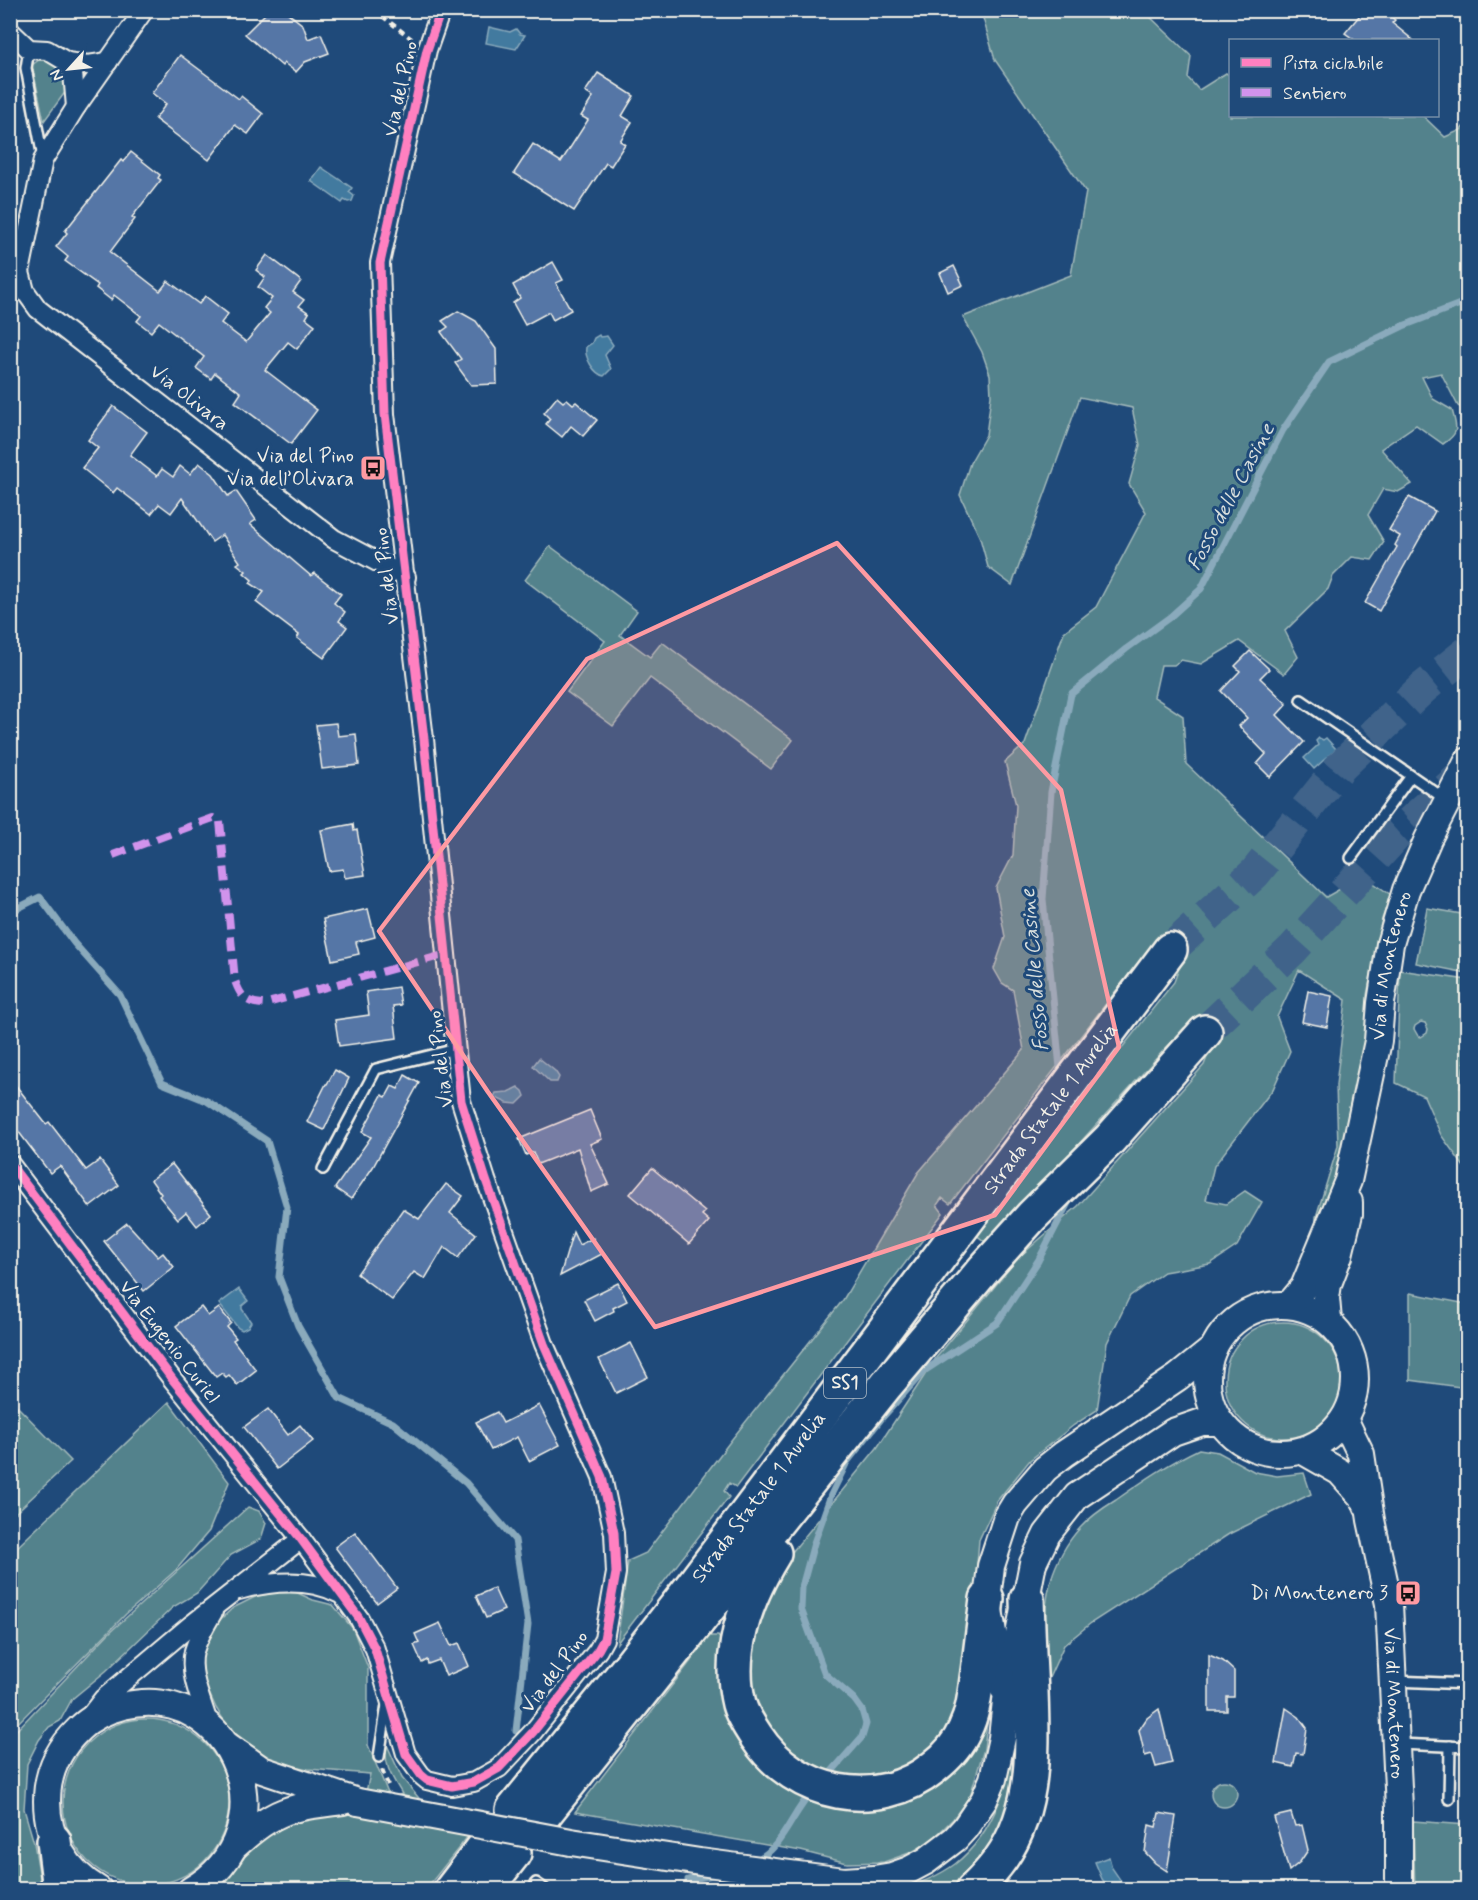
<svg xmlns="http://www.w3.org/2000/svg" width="1478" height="1900" font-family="Mynerve,sans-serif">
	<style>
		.green { fill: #53828c; stroke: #a4baba; stroke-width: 1.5; fill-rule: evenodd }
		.water { fill: #437a9f; stroke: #8aaabc; stroke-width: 1.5 }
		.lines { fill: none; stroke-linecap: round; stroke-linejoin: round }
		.stream { stroke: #8aaabc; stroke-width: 7 }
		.building { fill: #5476a6; stroke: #f4f1e8; stroke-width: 1.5 }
		.highway-tunnel { stroke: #3f638a; stroke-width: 33; stroke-dasharray: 33 16; stroke-linecap: butt }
		.lane-casing { stroke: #f4f1e8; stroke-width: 14 }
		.street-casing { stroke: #f4f1e8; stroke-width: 22 }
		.secondary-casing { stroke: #f4f1e8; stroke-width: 30 }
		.highway-casing { stroke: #f4f1e8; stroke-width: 38 }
		.path { stroke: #f4f1e8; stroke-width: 4; stroke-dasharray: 6 4.5; stroke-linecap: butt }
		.lane { stroke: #1f4a7a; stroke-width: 9 }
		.street { stroke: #1f4a7a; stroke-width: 18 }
		.secondary { stroke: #1f4a7a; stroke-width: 26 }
		.highway { stroke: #1f4a7a; stroke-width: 33 }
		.secondary-bridge-casing { stroke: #f4f1e8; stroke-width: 30; stroke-linecap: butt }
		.secondary-bridge { stroke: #1f4a7a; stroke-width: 26 }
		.quiet { stroke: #d193ec; stroke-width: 8; stroke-dasharray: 15 8; stroke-linecap: butt }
		.cycleway-casing { stroke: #1f4a7a; stroke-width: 13 }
		.cycleway { stroke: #ff80c0; stroke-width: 9 }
		.marked { fill: #ff9aa2; fill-opacity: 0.2; stroke: #ff9aa2; stroke-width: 4.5; stroke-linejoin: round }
		.labels { text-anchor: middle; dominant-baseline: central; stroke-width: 6; stroke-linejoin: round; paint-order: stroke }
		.shield { fill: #1f4a7a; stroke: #b4bfc7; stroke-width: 1.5 }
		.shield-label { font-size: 18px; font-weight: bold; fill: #f4f1e8 }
		.street-label { font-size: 20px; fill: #f4f1e8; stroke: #1f4a7a }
		.poi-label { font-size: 20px; fill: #f4f1e8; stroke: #1f4a7a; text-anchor: end }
		.water-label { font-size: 21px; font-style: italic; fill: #d9dfdd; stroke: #1f4a7a }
	</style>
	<rect width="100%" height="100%" fill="#1f4a7a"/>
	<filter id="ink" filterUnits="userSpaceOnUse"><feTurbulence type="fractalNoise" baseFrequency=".0167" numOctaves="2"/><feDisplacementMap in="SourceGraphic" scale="12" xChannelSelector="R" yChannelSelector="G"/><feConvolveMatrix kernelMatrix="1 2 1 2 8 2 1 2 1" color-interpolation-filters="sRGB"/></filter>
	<g filter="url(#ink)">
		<g class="green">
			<path d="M981,11H1144L1191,56L1188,78L1199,90L1226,73L1230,76V116H1423L1445,137L1461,130L1467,122V411L1458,406L1441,373L1422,377L1433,399L1452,410C1457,428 1460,433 1443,444L1416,425L1381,449L1412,484L1398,492L1383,489L1368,515L1384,542L1372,560L1352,557L1333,576L1328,589L1285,631L1298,657L1284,674L1239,641L1201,664L1181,660L1174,665H1161L1154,697L1183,716L1186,764L1326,897L1363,876L1391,895L1382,919L1367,995V1059L1353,1260L1343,1277L1314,1265L1316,1217L1338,1146L1336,1085L1346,1000L1299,970L1277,1017L1290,1051L1273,1089L1214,1166L1206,1200L1226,1204L1245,1191L1262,1202L1237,1246L1210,1264L1164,1272L1130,1296L1107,1343L1097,1410L1074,1425L1030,1460L997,1501L979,1540L966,1696L944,1743L893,1778L864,1779L826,1772L792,1755L765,1727L749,1690L752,1632L779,1568L877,1448L936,1358L1018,1258L1078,1206L1204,1065L1211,1047L1199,1022L1184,1028L988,1244L975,1234L1174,982L1182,960L1163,944L1147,951L950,1204L942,1198L937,1205L943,1213L736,1487L729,1483L724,1491L729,1497L617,1643L628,1561L646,1553L732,1439L843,1300L918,1173L1024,1050L1013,990L1002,983L994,969L1005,937L996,888L1013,855L1016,805L1005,762L1025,744L1064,632L1096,607L1146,512L1129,484L1140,445L1132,408L1080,397L1012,585L988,567L980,538L960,495L970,463L986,435L991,396L990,375L982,352L963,317L1071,275L1086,192L995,60Z"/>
			<polygon points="43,57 64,68 66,91 44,121 32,65"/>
			<polygon points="550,546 637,611 620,635 650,657 662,642 793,740 771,769 650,678 613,726 567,692 605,641 525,580"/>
			<polygon points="1427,908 1467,915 1467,973 1416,963"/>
			<path d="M1400,970L1467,980V1046L1460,1088L1467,1090L1468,1131L1466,1134L1468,1135L1467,1171L1441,1135L1424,1096L1396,1083ZM1421,1022L1425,1023L1428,1029L1427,1033L1421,1037L1418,1036L1414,1029L1415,1026Z"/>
			<polygon points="1410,1293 1467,1304 1467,1388 1410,1380"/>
			<circle cx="1283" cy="1380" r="58"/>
			<polygon points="11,1400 71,1461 11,1517"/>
			<polygon points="169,1402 229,1482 209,1531 176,1570 126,1614 11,1730 11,1553"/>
			<path d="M1199,1449L1218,1452L1255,1472L1277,1476L1304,1473L1311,1494L1229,1534L1091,1623L1064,1645L1049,1678L1041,1677C1044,1647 1043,1609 1051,1580C1056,1562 1067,1542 1080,1528C1090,1517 1103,1508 1116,1500C1143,1481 1169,1463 1199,1449Z"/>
			<polygon points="248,1507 259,1511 266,1523 261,1539 231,1555 197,1593 173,1607 106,1671 72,1699 60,1721 49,1727 39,1740 27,1764 24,1809 34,1843 42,1889 11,1889 11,1736 108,1634"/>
			<path d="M291,1590L313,1600L333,1605L353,1629L368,1668V1745L390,1798L402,1794C392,1777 383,1765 387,1745L402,1778L423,1803L469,1835L426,1889H216L228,1880L265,1829L321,1808L361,1815L370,1774L308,1769L266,1760L228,1727L216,1708L205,1684L199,1666L204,1640L214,1625L233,1608L257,1596Z"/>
			<polygon points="710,1636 718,1636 723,1643 727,1713 739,1741 757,1765 795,1790 865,1808 988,1714 984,1749 970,1796 953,1819 932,1840 912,1852 884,1862 847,1863 801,1851 575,1812"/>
			<circle cx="146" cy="1802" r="83"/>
			<path d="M1017,1729L1015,1812L959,1889L901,1890C920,1883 939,1876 955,1864C996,1832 1010,1778 1017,1729Z"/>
			<circle cx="1224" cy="1794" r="13"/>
			<polygon points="1413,1821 1467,1825 1467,1889 1415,1889"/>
		</g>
		<g class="water">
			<polygon points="489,27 510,32 516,29 520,34 525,35 516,49 486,43"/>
			<polygon points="321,167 352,188 349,192 354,196 352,201 348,202 344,200 342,203 311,181"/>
			<path d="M599,335L600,337L607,336L613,345L605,355L611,369L604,376C594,374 584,357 586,347L592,343L594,338Z"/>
			<polygon points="1319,738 1323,740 1326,738 1336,749 1314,769 1304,758 1318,745 1316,741"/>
			<polygon points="539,1058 555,1071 559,1077 557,1082 550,1082 533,1066"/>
			<polygon points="518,1087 523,1091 525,1096 517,1104 507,1103 494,1097 496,1093 508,1092"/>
			<polygon points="239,1289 248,1301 242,1306 242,1309 251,1322 248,1327 242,1330 238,1328 219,1304"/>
			<polygon points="1109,1857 1112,1868 1121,1881 1110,1890 1102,1879 1095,1862"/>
		</g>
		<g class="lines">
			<g class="stream">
				<polyline points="10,912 40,897 74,943 120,995 162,1083 207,1101 267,1141 287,1207 279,1277 298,1326 339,1398 393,1423 466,1483 515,1540 528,1624 516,1731"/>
				<polyline points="1060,1068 1043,899 1051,792 1071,694 1126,649 1170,617 1201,589 1283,430 1329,362 1403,326 1468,301"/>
				<polyline points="826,1778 862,1737 866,1724 862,1710 854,1699 825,1674 801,1609 802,1587 814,1543 831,1495 847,1462 881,1419 924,1371 997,1323 1038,1261 1068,1203"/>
				<path d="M755,1861C784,1847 791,1814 812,1792"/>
				<polyline points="688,1880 717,1874"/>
			</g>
		</g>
		<g class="building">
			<polygon points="269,10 284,10 303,25 308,39 321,34 329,53 305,62 296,72 284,63 282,66 245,34"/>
			<polygon points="1364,10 1383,10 1395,20 1392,23 1413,40 1355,40 1345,33"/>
			<polygon points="180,55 239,99 241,96 263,114 248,134 235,125 209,160 155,119 166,104 152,93"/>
			<polygon points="598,73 634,96 622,116 632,122 620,141 625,144 611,166 606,163 574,211 514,173 533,144 561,162 588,120 581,116 593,97 585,92"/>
			<polygon points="131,152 160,175 158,178 161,180 132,217 135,219 110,252 160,291 168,281 199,304 205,296 228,314 221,323 246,342 270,313 264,308 272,298 258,287 265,277 256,270 267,255 301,281 293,292 304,300 299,306 309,313 306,318 315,325 297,349 288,342 265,370 317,410 291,444 235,402 241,393 215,373 211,379 196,368 204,357 159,322 151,332 137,321 141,316 114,295 111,300 96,288 98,285 65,261 68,257 56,247 67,233 65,231 121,160 123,162"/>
			<polygon points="553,262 563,280 556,283 571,310 553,320 549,312 525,325 513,303 520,298 513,285"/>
			<polygon points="954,266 963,285 948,292 940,273"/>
			<polygon points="458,311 476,321 496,349 497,384 471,385 455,363 461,359 441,332 448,327 442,321"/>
			<polygon points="557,397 563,402 567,399 573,404 576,402 597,420 583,436 571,426 562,437 546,424 550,419 544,413"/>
			<polygon points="113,406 147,432 130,455 157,476 162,469 173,477 180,466 190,474 199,463 213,474 228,496 236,491 256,520 250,524 311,576 314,573 341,594 334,603 345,612 339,621 347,627 324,658 297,638 299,635 256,602 264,592 250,583 252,580 244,573 246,571 237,564 240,562 222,535 212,542 182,498 171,513 159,504 151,514 117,488 113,493 82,468 98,448 88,440"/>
			<polygon points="1409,497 1435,511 1379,611 1365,603 1397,547 1395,545 1400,536 1389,530"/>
			<polygon points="1250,651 1269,669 1260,678 1287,704 1277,715 1304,742 1270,777 1257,764 1266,754 1239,726 1247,718 1221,691 1240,671 1235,666"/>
			<polygon points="336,723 338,736 356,734 359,765 322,769 316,725"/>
			<polygon points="353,824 354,831 357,830 365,875 345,878 343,869 329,871 321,830"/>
			<polygon points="368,909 375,937 356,942 359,954 332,960 323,919"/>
			<polygon points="398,987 401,1005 393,1006 397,1038 339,1046 335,1020 369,1015 366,992"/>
			<polygon points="1308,991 1332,996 1327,1027 1302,1022"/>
			<polygon points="335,1070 349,1078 324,1130 307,1122 326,1084 327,1084"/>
			<polygon points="405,1075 419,1083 373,1167 351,1199 335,1188 371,1137 362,1132 382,1095 386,1097 392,1086 398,1089"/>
			<polygon points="10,1078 46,1124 49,1122 86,1170 100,1160 119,1185 90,1207 60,1166 50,1173 15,1127 10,1127"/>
			<polygon points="590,1110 602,1139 590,1144 609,1184 591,1192 578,1148 538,1164 533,1152 526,1155 519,1139"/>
			<polygon points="172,1164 211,1214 197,1226 186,1212 178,1219 159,1196 161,1194 151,1180"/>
			<polygon points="652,1168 705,1212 702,1215 709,1221 689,1244 630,1194"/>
			<polygon points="446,1184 463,1196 450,1213 476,1234 458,1258 444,1247 425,1279 414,1272 392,1300 357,1274 403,1209 419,1219"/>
			<polygon points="127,1223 158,1257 163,1253 174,1267 144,1291 104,1241"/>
			<polygon points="573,1232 579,1245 593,1238 602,1254 560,1276"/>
			<polygon points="618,1283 627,1301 613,1308 614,1311 595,1321 584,1300"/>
			<polygon points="201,1307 208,1316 219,1308 231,1323 227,1327 236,1338 233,1340 256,1370 237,1385 229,1375 226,1377 222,1373 216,1377 176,1326"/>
			<polygon points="631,1343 648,1377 616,1393 599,1359"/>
			<polygon points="539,1405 560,1445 529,1461 517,1437 491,1450 476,1422 497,1412 503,1423"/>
			<polygon points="268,1409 288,1435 300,1425 313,1441 277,1469 244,1427"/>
			<polygon points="355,1532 397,1588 377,1603 335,1547"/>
			<polygon points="494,1588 504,1610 486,1618 476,1596"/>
			<polygon points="440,1623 451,1646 459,1643 469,1666 446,1676 439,1660 428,1664 427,1660 422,1663 414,1645 419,1643 415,1634"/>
			<polygon points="1209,1655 1223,1661 1234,1671 1234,1697 1227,1697 1227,1711 1209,1711"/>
			<polygon points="1286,1708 1299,1717 1307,1728 1303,1754 1296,1753 1293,1767 1276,1763"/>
			<polygon points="1159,1709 1172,1763 1156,1767 1152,1754 1145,1756 1139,1730 1147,1718"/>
			<polygon points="1159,1813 1176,1816 1167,1871 1155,1863 1145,1852 1149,1825 1156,1827"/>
			<polygon points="1291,1813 1295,1826 1302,1825 1308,1850 1300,1862 1289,1871 1274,1817"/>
		</g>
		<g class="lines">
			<g class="highway-tunnel">
				<polyline points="1170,950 1255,873 1340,767 1423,688 1468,652"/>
				<polyline points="1205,1032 1293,949 1396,835 1467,771"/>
			</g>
			<defs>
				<g id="lane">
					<polyline points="29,49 26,68 43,158"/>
					<polyline points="1301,700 1445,799"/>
					<polyline points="1351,858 1411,776"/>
					<polyline points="323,1169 376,1069 456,1049"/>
					<polyline points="1395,1681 1468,1684"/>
					<polyline points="1398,1744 1468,1747"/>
					<polyline points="379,1757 387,1705"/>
					<polyline points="1449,1799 1450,1746"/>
					<polyline points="536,1883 546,1890"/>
				</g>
				<g id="street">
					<polyline points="144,10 76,107 43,160 20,272 25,291 38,309 334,539 406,577"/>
					<polyline points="10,31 29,49 47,50 67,62 88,65 108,62"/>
					<polyline points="67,62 73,73 76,107"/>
					<polyline points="10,1164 173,1380 301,1539 359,1618 375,1649 406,1754 421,1775 427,1780 452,1786 474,1782 499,1768 533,1732 598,1650 604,1639 616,1573 614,1533 602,1477 544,1344 486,1180 461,1101 424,739 385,414 380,263 427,50 441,10"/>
					<path d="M239,1590C271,1581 309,1578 338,1593"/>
					<polyline points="89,1717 103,1699 191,1625 301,1539"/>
					<path d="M209,1726C203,1704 188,1674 194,1651C198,1637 206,1624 213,1612"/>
				</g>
				<g id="secondary">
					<circle cx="1281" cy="1379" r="74"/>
					<path id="s1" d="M1289,1305L1304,1287L1348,1181L1378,1041L1381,1003L1390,944L1406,890L1428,839L1468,761"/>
					<polyline points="1328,1321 1326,1298 1328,1284 1339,1255 1349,1214 1349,1202"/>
					<path id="s2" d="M1344,1419L1361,1454L1371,1520L1389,1604L1399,1808V1890"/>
					<polyline points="1303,1451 1340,1472 1365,1500 1367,1506"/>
					<polyline points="1003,1688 987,1599 991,1566 1007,1517 1015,1504 1045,1469 1064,1454 1178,1377 1213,1349"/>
					<polyline points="228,1746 262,1770 358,1802"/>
					<polyline points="571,1842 700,1862 844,1881 874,1879 892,1876 909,1870 926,1861 955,1839 965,1828 984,1800 993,1779 1002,1738 1006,1701 1033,1563 1047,1534 1077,1496 1173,1432 1202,1422 1220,1422"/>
					<path d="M236,1845C275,1809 291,1807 343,1801"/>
					<path d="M99,1890C66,1871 47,1838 47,1801C47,1772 59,1748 79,1729C91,1717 107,1710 123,1706C233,1679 293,1832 191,1890"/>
				</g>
				<g id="highway">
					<path d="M774,1553C747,1597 726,1651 739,1704C742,1715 750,1727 756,1736C795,1796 878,1813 934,1767C947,1757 958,1745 965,1729C974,1711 975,1691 978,1672C981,1648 984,1624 987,1599"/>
					<path id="s3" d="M513,1810L625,1672L689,1590L1170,950"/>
					<polyline points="543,1816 886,1385 985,1268 1032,1216 1110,1139 1205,1032"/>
					<polyline points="54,1841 60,1890"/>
					<polyline points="451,1890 484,1847"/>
					<polyline points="485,1890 514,1853"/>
					<path d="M973,1890C980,1884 986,1877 992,1870C1036,1819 1033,1754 1031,1691C1029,1660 1028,1630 1027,1599"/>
				</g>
			</defs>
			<use href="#lane" class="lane-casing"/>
			<use href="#street" class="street-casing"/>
			<use href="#secondary" class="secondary-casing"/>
			<use href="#highway" class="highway-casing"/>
			<g class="path">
				<polyline points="374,10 412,39"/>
				<polyline points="382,1770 388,1785"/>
			</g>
			<use href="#lane" class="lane"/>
			<use href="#street" class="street"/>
			<use href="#secondary" class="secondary"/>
			<use href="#highway" class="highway"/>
			<defs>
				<polyline id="secondary-bridge" points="358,1802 571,1842"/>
			</defs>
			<use href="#secondary-bridge" class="secondary-bridge-casing"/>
			<use href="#secondary-bridge" class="secondary-bridge"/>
			<path class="quiet" d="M113,855L213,818L220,821L235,981C241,997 246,1003 264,1004L447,954"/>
			<defs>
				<polyline id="cycleway" points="10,1164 173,1380 301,1539 359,1618 375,1649 406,1754 421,1775 427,1780 452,1786 474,1782 499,1768 533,1732 598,1650 604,1639 616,1573 614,1533 602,1477 544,1344 486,1180 461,1101 424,739 385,414 380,263 427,50 441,10"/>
			</defs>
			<use href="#cycleway" class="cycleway-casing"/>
			<use href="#cycleway" class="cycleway"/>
		</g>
	</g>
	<path class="marked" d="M837,543L1061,790L1119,1047L995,1215L655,1327L488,1092L379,931L587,659Z"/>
	<defs>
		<symbol id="bus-square" viewBox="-11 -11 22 22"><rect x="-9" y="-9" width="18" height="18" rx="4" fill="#ff9aa2" stroke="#1f4a7a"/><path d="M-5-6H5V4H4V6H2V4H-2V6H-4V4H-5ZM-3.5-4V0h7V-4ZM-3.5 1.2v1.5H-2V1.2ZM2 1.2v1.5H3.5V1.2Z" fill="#111"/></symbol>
	</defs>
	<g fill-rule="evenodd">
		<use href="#bus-square" x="358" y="453" width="30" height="30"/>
		<use href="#bus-square" x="1393" y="1578" width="30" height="30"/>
	</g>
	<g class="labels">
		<rect class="shield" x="824" y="1368" width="42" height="30" rx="4.5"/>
		<g class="shield-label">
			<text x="845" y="1383">SS1</text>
		</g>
		<g class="street-label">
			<text transform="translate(401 89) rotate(-77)">Via del Pino</text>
			<text transform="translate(189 398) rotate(38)">Via Olivara</text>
			<text transform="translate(387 576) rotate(-97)">Via del Pino</text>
			<text stroke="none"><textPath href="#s1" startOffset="358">Via di Montenero</textPath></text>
			<text transform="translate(441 1059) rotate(-97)">Via del Pino</text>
			<text stroke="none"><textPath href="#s3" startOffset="884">Strada Statale 1 Aurelia</textPath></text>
			<text transform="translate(169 1342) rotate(52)">Via Eugenio Curiel</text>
			<text stroke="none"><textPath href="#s3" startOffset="398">Strada Statale 1 Aurelia</textPath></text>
			<text transform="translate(555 1672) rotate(-53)">Via del Pino</text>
			<text stroke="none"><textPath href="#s2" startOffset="291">Via di Montenero</textPath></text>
		</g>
		<g class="poi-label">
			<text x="354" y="456">Via del Pino<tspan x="354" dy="23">Via dell’Olivara</tspan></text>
			<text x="1388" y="1593">Di Montenero 3</text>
		</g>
		<g class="water-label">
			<text transform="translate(1231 497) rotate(-62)">Fosso delle Casine</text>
			<text transform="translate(1035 970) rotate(-95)">Fosso delle Casine</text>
		</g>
	</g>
	<rect width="1478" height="1900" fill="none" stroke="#1f4a7a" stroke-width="36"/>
	<rect x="18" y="18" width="1442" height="1864" fill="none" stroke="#f4f1e8" stroke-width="2" filter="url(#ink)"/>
	<rect x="1229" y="39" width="210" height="78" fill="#1f4a7a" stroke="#748da6" stroke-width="1.5"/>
	<rect x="1241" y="58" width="30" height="9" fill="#ff80c0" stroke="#748da6" stroke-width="1.5"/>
	<text x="1283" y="69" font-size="18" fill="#f4f1e8">Pista ciclabile</text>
	<rect x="1241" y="88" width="30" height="9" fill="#d193ec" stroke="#748da6" stroke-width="1.5"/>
	<text x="1283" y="99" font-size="18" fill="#f4f1e8">Sentiero</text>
	<g transform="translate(69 69) rotate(243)" stroke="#1f4a7a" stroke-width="4.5" paint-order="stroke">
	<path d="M0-4.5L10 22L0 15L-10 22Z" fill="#f4f1e8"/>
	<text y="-9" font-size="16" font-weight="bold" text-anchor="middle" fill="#f4f1e8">N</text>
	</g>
</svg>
